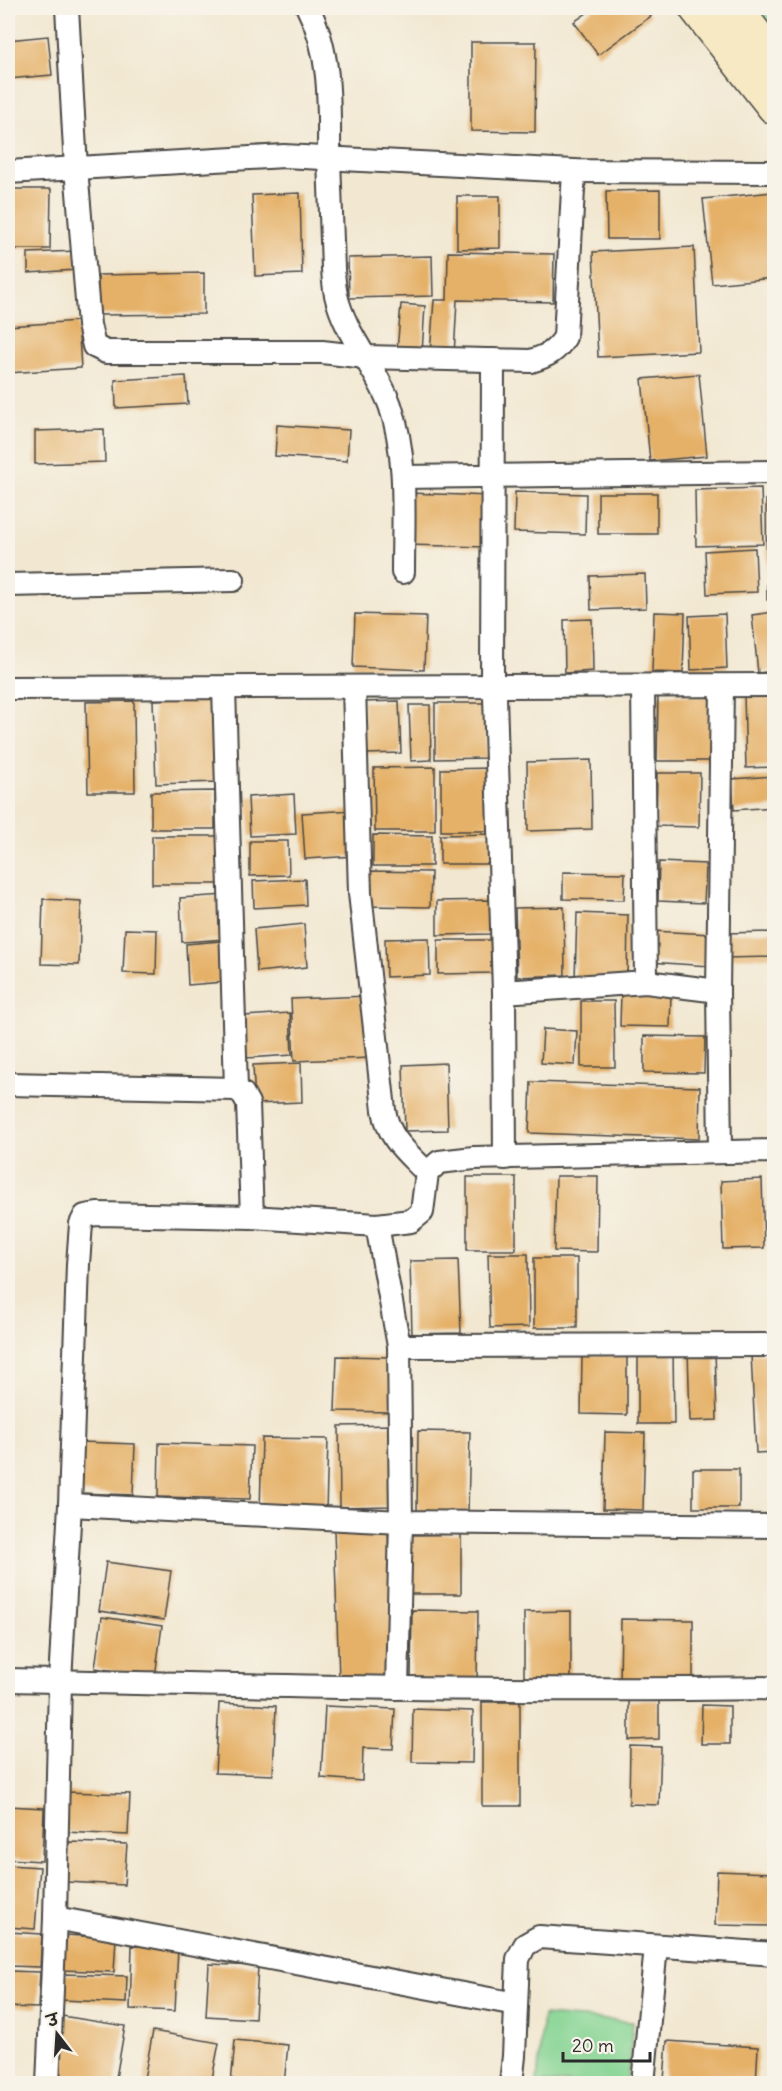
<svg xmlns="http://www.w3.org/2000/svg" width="782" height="2091" font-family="Delius,'Playpen Sans Deva',sans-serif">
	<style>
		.green { fill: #85d493; stroke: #58805f; stroke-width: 1.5 }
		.building { fill: #e5b168 }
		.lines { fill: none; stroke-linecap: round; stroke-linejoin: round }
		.street-casing { stroke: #494744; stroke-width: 26 }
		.secondary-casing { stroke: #494744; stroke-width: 36 }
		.street { stroke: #fff; stroke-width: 22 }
		.secondary { stroke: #f6e9c3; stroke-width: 33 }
	</style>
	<rect width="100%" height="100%" fill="#f7f3e8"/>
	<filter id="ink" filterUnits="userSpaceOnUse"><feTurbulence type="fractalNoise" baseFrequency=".0167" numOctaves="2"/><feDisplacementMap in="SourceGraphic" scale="12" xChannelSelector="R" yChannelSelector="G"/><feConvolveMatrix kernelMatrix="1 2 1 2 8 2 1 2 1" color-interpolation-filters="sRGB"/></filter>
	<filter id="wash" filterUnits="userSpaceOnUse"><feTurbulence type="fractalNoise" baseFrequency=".008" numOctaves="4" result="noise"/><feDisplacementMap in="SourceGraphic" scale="24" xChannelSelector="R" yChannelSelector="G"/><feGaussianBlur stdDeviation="1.35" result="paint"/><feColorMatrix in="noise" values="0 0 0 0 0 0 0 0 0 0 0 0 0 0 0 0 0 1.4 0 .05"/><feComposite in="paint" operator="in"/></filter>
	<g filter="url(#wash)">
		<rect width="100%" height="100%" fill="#f2e8d2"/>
		<g class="green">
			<polygon points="750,8 774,8 774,43"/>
			<polygon points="543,2015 633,2022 627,2083 537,2083"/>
		</g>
		<g id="blocks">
			<g class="building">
				<polygon points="594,8 645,8 651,16 598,55 574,22"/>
				<polygon points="48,36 52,75 8,79 8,40"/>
				<polygon points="471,42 536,42 535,132 471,131"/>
				<polygon points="8,189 51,189 50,249 8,249"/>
				<polygon points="660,190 660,239 607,239 606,191"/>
				<polygon points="773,192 774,278 712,284 703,199"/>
				<polygon points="300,193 302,274 255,276 252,195"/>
				<polygon points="457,196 500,196 500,248 457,249"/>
				<polygon points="694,247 699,352 598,357 593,252"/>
				<polygon points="77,251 77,270 28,273 28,253"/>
				<polygon points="448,252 554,254 553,302 457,300 454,356 430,354 434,300 447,300"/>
				<polygon points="432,256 433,296 349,298 348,258"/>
				<polygon points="204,273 204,314 98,315 98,275"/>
				<polygon points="401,304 425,306 422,353 397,351"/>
				<polygon points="78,321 81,368 8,373 8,326"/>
				<polygon points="699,374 707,456 650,461 642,379"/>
				<polygon points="186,376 188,404 116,408 115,380"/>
				<polygon points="277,425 349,430 347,461 275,456"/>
				<polygon points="104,429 105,462 35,464 35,431"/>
				<polygon points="761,488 763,544 696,546 695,490"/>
				<polygon points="515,492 586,494 585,534 514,532"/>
				<polygon points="408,493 490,496 488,547 406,545"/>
				<rect x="598" y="493" width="59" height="41"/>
				<polygon points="774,498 774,600 767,600 766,499"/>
				<polygon points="755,548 757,592 707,594 705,551"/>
				<polygon points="645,574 646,608 591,610 590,576"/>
				<polygon points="654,612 685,613 683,673 652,672"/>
				<polygon points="774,612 774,671 758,673 752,615"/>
				<polygon points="355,614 426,616 424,670 353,667"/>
				<polygon points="725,614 727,668 691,670 689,616"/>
				<polygon points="592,619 593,671 565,673 564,620"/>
				<polygon points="774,694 774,767 746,768 744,695"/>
				<polygon points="658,695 711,696 711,761 657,761"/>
				<polygon points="215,697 218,782 156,784 153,700"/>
				<polygon points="134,701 135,792 88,792 86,702"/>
				<polygon points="399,701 401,753 365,754 363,702"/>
				<polygon points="435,703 486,703 487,758 435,759"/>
				<polygon points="409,705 430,705 431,760 411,761"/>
				<polygon points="591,760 592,829 528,831 527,762"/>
				<polygon points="435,767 435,831 375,831 374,768"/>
				<polygon points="495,768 496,831 441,831 441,769"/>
				<polygon points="657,773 700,773 699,827 656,826"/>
				<polygon points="774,776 774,807 734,810 732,779"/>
				<polygon points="215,791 215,829 151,829 151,792"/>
				<polygon points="294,794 296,834 250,836 248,797"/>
				<polygon points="354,810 356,856 305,859 302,813"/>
				<polygon points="493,834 493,864 440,864 440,835"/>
				<polygon points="373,835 432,836 432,866 373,866"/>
				<polygon points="152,836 222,836 221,884 152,884"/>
				<polygon points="250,841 288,841 289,875 250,876"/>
				<polygon points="659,862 706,864 704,903 658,901"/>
				<polygon points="366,871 431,872 430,907 365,906"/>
				<polygon points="563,872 625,873 624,900 563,899"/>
				<polygon points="305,879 306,905 254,908 253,881"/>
				<polygon points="226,895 228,939 182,942 180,898"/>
				<polygon points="43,899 81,901 79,965 41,964"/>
				<polygon points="493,900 493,934 437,935 437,901"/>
				<polygon points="564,907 565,975 517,977 515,908"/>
				<polygon points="577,913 628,915 627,980 575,979"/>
				<polygon points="304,924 307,967 257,972 254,929"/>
				<polygon points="125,929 157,930 156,974 123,973"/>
				<polygon points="651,931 712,934 710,966 649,962"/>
				<polygon points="774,932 774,957 724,958 724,933"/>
				<polygon points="429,938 430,975 386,977 385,939"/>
				<polygon points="438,940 497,940 497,973 438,974"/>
				<polygon points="221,941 224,982 188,985 186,944"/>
				<polygon points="621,993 671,993 670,1027 620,1026"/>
				<polygon points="368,996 371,1058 294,1061 291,999"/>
				<polygon points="581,1001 614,1001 615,1067 581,1067"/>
				<polygon points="290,1013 292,1055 246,1058 244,1016"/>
				<polygon points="543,1029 577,1031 575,1065 541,1063"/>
				<polygon points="644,1036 705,1037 704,1073 644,1072"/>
				<polygon points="301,1063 302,1102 255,1104 253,1065"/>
				<polygon points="446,1063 448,1130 405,1131 403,1065"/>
				<polygon points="531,1082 700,1087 699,1139 529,1133"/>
				<polygon points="556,1176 598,1176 597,1252 554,1251"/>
				<rect x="467" y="1177" width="49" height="73"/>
				<polygon points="762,1179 764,1248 723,1249 721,1181"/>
				<polygon points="488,1254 528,1254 529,1327 490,1328"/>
				<rect x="534" y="1258" width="43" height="70"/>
				<polygon points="458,1260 461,1333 412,1334 410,1261"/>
				<polygon points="638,1349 673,1349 674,1424 638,1424"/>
				<polygon points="688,1349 715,1349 717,1420 690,1421"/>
				<polygon points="774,1352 774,1452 756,1453 751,1354"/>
				<polygon points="582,1355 627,1356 627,1415 581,1414"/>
				<polygon points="337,1356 393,1357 392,1412 335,1411"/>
				<polygon points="394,1425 395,1506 340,1507 339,1426"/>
				<polygon points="418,1431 470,1432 468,1512 417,1511"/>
				<polygon points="605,1432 645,1433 643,1510 603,1509"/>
				<polygon points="262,1438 328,1439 326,1513 260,1511"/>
				<polygon points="81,1442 135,1444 133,1495 79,1493"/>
				<polygon points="159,1443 252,1446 250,1499 158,1497"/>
				<rect x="693" y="1469" width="46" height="39"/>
				<polygon points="388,1528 393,1677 339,1679 334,1530"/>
				<polygon points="461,1534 461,1594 411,1594 411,1535"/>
				<polygon points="106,1562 171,1571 164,1620 99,1611"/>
				<polygon points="412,1610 478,1611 477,1683 411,1682"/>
				<polygon points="571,1611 571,1684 524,1684 524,1612"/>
				<polygon points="102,1617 162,1626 155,1677 95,1668"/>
				<polygon points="621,1619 693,1620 693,1684 620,1684"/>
				<polygon points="659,1700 659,1739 629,1740 629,1701"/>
				<rect x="482" y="1702" width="38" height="104"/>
				<polygon points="219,1703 276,1706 273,1775 215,1773"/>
				<polygon points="702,1705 730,1706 730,1744 701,1744"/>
				<polygon points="325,1706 395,1709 393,1749 363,1748 362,1781 321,1778"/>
				<polygon points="413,1709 473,1711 472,1763 412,1762"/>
				<polygon points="630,1746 661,1747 659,1805 629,1804"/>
				<polygon points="65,1792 130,1794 128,1835 64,1832"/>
				<polygon points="8,1806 44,1808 42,1861 8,1859"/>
				<polygon points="69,1842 127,1844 124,1885 67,1882"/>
				<polygon points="8,1865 40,1867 35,1929 8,1927"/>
				<polygon points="717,1871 774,1873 774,1926 715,1925"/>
				<polygon points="8,1932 42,1934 40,1967 8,1966"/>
				<polygon points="64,1935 116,1938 114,1972 62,1970"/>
				<polygon points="132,1946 178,1948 175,2011 130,2009"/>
				<polygon points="209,1964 258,1966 255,2019 206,2016"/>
				<polygon points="8,1971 40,1972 38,2008 8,2007"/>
				<polygon points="64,1974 127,1976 126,2003 62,2000"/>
				<polygon points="62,2016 125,2026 115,2084 50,2084"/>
				<polygon points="153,2031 219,2043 211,2084 143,2084"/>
				<polygon points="235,2040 288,2045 284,2084 231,2084"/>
				<polygon points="667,2041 758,2047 756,2084 713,2084 664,2080"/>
			</g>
		</g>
	</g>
	<g filter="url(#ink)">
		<use href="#blocks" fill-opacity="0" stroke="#494744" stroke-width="1.5"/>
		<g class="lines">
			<defs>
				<g id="street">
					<path d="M67,8L76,168L89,325L94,346L106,352H322L366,357L531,361C547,356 556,352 565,337L574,171"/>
					<path d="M308,8C332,54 329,108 329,159C330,186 331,213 332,241C333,258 332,277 336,295C345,335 376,367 390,405C408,456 403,518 403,572"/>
					<polyline points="8,172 284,156 574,171 774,172"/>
					<polyline points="493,360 492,686 495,696 504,992 505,1158"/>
					<polyline points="403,477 774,472"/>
					<polyline points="8,585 233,580"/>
					<polyline points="643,686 646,982"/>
					<path d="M354,687L360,893L384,1110C389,1140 407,1152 427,1173"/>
					<polyline points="8,688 774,685"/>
					<polyline points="224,688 236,1089"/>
					<polyline points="504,992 646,982 718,991"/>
					<polyline points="8,1084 236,1089 243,1094 248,1103 252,1217"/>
					<polyline points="720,1152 718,991 722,686"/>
					<polyline points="377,1225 399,1346 401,1522 397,1688"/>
					<polyline points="399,1346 774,1345"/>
					<polyline points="70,1505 401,1522 774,1526"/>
					<path d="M8,1680C263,1686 519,1692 774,1688"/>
					<polyline points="55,1918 516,2004"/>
					<polyline points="48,2084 55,1918 60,1681 70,1505 78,1264 81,1224 85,1216 97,1214 252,1217 377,1225 411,1221 422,1212 427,1173 439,1162 474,1158 774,1151"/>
					<polyline points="511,2084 514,2056 518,1959 525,1945 539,1937 774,1954"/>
					<polyline points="643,2084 656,1946"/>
				</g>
				<g id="secondary">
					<polyline points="696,8 774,107"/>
					<polyline points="735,8 774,58"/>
				</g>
			</defs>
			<use href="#street" class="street-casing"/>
			<use href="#secondary" class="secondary-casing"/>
			<use href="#street" class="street"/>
			<use href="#secondary" class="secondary"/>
		</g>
	</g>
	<rect width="782" height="2091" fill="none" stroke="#f7f3e8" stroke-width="30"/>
	<g transform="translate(57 2034) rotate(343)" stroke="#f7f3e8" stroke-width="4.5" paint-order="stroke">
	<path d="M0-4.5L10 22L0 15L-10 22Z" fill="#2b2b2b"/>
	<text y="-9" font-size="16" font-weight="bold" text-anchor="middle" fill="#2b2b2b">उ</text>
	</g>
	<path d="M563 2052v9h87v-9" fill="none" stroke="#2b2b2b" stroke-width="3"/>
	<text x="572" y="2052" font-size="18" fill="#2b2b2b" stroke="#f7f3e8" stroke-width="4.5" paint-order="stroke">20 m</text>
</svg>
